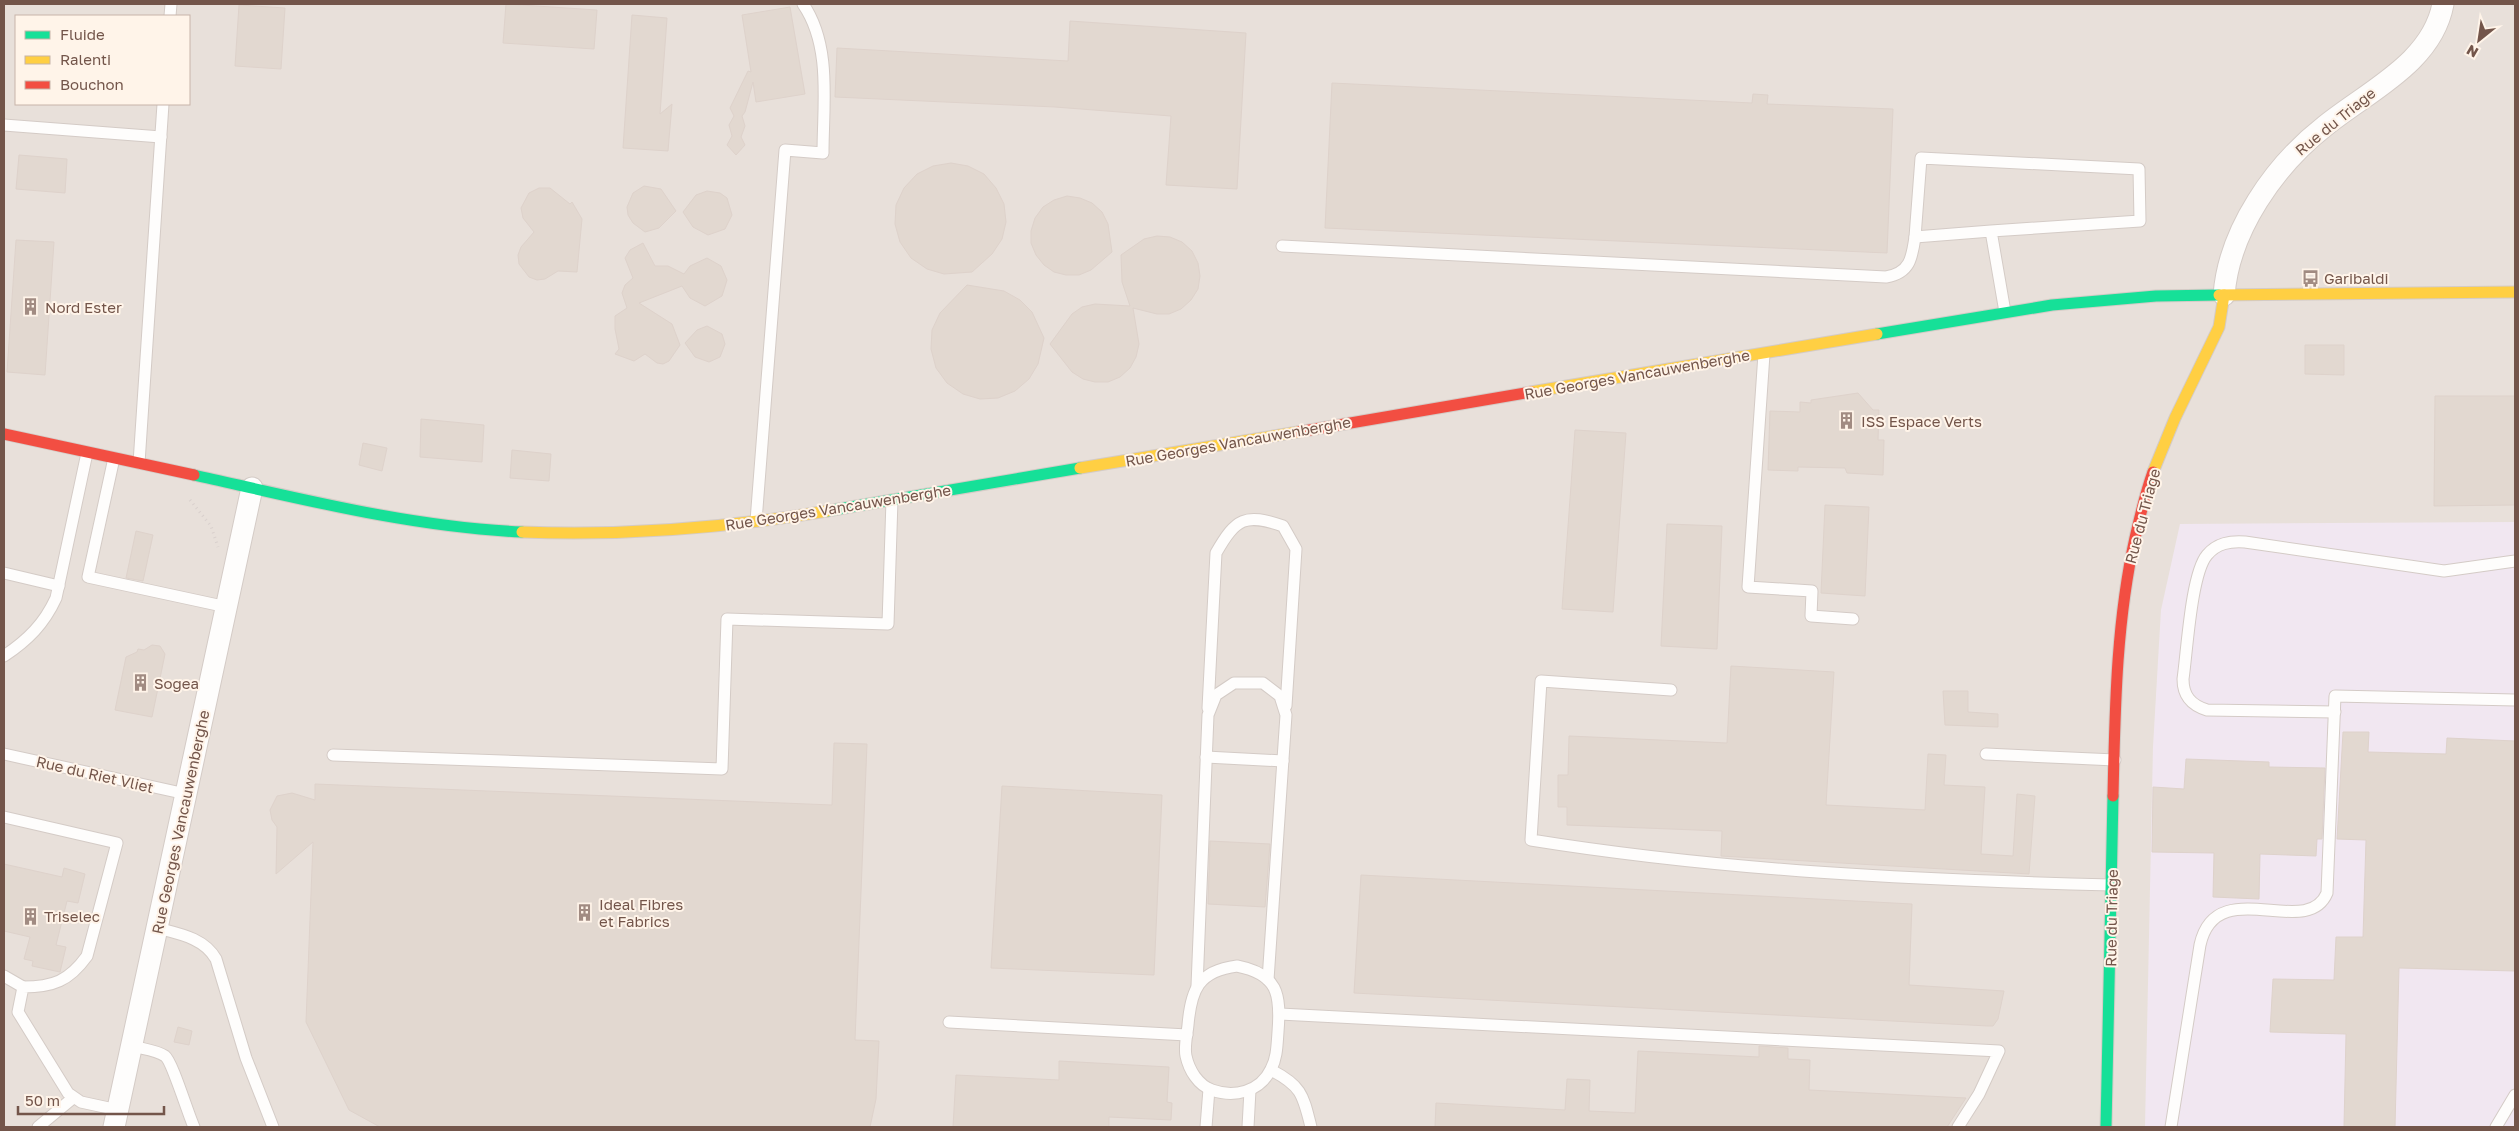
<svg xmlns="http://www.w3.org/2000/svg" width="2519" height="1131" font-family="'Golos Text',sans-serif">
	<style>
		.industrial { fill: #e8e0da; fill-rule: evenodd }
		.education { fill: #f1e7f1 }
		.building { fill: #e2d8d0; stroke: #ded2cb }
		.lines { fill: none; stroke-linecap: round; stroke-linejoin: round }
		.lane-casing { stroke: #d4cbc6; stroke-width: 13 }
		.street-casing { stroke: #d4cbc6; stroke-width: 23 }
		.fast-casing { stroke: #d4cbc6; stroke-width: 13 }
		.slow-casing { stroke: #d4cbc6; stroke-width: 13 }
		.jam-casing { stroke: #d4cbc6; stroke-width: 13 }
		.path { stroke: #d9d0cd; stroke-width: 3; stroke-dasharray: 1 4; stroke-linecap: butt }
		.lane { stroke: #fefdfc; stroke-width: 11 }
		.street { stroke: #fefdfc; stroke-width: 21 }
		.fast { stroke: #16e098; stroke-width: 11 }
		.slow { stroke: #ffcf43; stroke-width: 11 }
		.jam { stroke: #f24e42; stroke-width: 11 }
		.labels { text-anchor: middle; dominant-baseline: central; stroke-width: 4; stroke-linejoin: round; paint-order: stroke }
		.street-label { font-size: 15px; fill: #73554a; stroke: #fff4e9 }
		.poi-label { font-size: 15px; fill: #73554a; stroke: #fff4e9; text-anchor: start }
	</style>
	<rect width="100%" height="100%" fill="#f6f0e9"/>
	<path class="industrial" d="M4,4H2515V1127H4ZM16,16H189V104H16Z"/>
	<polygon class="education" points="2515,522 2515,1127 2145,1127 2153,747 2159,644 2161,610 2180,524"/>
	<g class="building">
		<polygon points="506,4 597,10 594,49 503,43"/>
		<polygon points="239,5 285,8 281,69 235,66"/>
		<polygon points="790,7 805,94 756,102 753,82 745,112 742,116 745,126 741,137 745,145 736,155 727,145 732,136 729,125 734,116 730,108 748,71 751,72 742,15"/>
		<polygon points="632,15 667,18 660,114 672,104 668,151 623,148"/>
		<polygon points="1070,21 1246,33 1237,189 1166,185 1171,116 1055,107 835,97 837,48 1068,61"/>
		<polygon points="1332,83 1752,103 1753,94 1768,95 1767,104 1893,109 1887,253 1325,228"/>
		<polygon points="19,155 67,159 65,193 16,189"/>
		<polygon points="951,163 968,166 984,174 996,188 1004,204 1006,222 1002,239 992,254 972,272 944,274 927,269 911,258 900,242 895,224 896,205 904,188 917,174 933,166"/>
		<polygon points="644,186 661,189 676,211 659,228 645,232 633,223 628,215 627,207 633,193"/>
		<polygon points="539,188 550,188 570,204 572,202 582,219 577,272 558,271 545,279 537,280 529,277 519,264 518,255 521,247 534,232 523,218 521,208 529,193"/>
		<polygon points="707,191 720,193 727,198 732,215 725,229 708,235 693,227 683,212 696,195"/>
		<polygon points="1067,196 1080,198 1092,203 1102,212 1108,224 1112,252 1091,270 1079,275 1066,275 1054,272 1044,265 1036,255 1031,243 1031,231 1035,218 1043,207 1054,200"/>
		<polygon points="1157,236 1170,237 1182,242 1192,251 1198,263 1200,276 1198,289 1191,300 1181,309 1169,314 1157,314 1133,308 1139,344 1136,357 1130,368 1120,377 1108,382 1095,382 1083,379 1072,372 1050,344 1072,314 1082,307 1095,304 1130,306 1122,282 1121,255 1144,239"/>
		<polygon points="16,240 54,242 45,375 7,372"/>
		<polygon points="643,243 655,266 668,266 684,274 690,266 707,258 721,266 727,280 722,296 705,306 690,298 682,286 639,303 672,324 680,345 669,361 663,364 657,363 645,354 634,361 615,354 619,349 615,329 615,316 627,308 622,293 625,285 633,278 625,258 630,250"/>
		<polygon points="967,285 1004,291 1020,300 1032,312 1044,338 1038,364 1029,379 1015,391 998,398 980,399 963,394 947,383 936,368 931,349 932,330 940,313"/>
		<polygon points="707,326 722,334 725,344 720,357 709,362 695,357 685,343 697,330"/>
		<polygon points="2305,345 2344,345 2344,375 2305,374"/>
		<polygon points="1858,393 1873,410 1879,410 1878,440 1884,440 1883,475 1847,473 1845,468 1798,467 1798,471 1768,470 1770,411 1800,412 1800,402 1811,403 1811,400"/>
		<polygon points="2435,396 2515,396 2515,505 2434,506"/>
		<polygon points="421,419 484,425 482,462 420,457"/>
		<polygon points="1575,430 1626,433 1613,612 1562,609"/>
		<polygon points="363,443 387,448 382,471 359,465"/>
		<polygon points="512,450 551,454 549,481 510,478"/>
		<polygon points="1825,505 1869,507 1865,596 1821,593"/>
		<polygon points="1667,524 1722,526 1717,649 1661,646"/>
		<polygon points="136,531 153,535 143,581 126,578"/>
		<polygon points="152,645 160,646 165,654 152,717 115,710 126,657 137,652 138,649 144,650"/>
		<polygon points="1731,666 1834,672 1826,805 1925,810 1928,754 1946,755 1944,785 1985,787 1981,854 2013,856 2017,794 2035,796 2029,874 1721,856 1722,831 1567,825 1567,807 1558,807 1558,775 1568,775 1569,736 1727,743"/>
		<polygon points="1943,691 1968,691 1968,712 1998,714 1998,727 1945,725"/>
		<polygon points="2343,732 2369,732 2368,752 2446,754 2447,738 2515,741 2515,971 2399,968 2395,1127 2344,1127 2346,1034 2270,1032 2273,979 2334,980 2336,937 2363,937 2366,840 2337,839"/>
		<polygon points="834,743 867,744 855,1040 879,1041 876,1099 870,1127 380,1127 349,1110 306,1022 313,842 276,874 277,827 272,820 270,810 277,796 292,793 315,800 315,784 832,805"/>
		<polygon points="2186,759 2269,762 2269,767 2325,768 2322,839 2317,839 2316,856 2260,854 2259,899 2213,897 2214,853 2152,852 2153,787 2184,789"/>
		<polygon points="1002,786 1162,795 1154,975 991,968"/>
		<polygon points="1210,841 1270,844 1265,907 1208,904"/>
		<polygon points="4,864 62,877 64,868 85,874 78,903 67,901 56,945 66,947 60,972 32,966 33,961 24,959 30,937 4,931"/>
		<polygon points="1361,875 1912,904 1909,985 2004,991 1998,1019 1993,1026 1988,1026 1354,993"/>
		<polygon points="178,1027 192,1031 189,1045 174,1042"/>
		<polygon points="1759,1046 1788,1048 1788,1059 1810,1060 1809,1090 1966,1098 1947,1127 1435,1127 1436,1103 1565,1110 1567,1079 1590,1080 1589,1111 1635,1113 1638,1051 1759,1057"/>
		<polygon points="1059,1061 1169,1067 1167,1102 1172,1103 1171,1120 1109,1117 1109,1127 953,1127 956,1075 1059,1080"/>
	</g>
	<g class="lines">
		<defs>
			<g id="lane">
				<polyline points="170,16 171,4"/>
				<polyline points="4,125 161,137"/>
				<polyline points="1991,231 1915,237 1921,158 2139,169 2140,221 1991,231 2005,312"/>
				<path d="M1282,246L1886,277C1910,273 1912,258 1915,237"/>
				<polyline points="1764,354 1748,587 1812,591 1811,616 1853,619"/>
				<polyline points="114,458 88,577 227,607"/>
				<polyline points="139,463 163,104"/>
				<path d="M756,521L785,150L823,153C823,104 832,46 803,4"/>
				<polyline points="4,573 59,586"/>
				<path d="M4,656C28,640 44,624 56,598L87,453"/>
				<path d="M1671,690L1541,681L1531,840C1723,871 1918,880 2112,885"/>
				<path d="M1208,708L1216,553C1236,518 1245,513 1283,526L1296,549L1286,706"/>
				<path d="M2335,712L2207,710C2191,705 2183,696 2183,679C2187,652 2191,574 2207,555C2217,543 2230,541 2245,542L2444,571L2515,561"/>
				<polyline points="4,754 186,794"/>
				<polyline points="1986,754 2115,760"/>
				<polyline points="333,755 722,769 727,619 888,624 892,500"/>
				<polyline points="1206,757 1283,761"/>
				<path d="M4,817L117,843L87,956C69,981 53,987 23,987L18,1012L68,1093L81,1102L118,1110"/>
				<path d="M157,928C180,934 204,938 216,959L246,1058L273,1127"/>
				<path d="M1237,966C1278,974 1281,994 1278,1032C1277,1045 1277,1058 1271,1069C1260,1092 1234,1098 1212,1090C1198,1085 1189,1070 1186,1056C1184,1047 1187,1035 1188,1025C1191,990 1198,971 1237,966Z"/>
				<polyline points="4,976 23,987"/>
				<polyline points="1197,986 1208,715 1216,695 1234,683 1263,683 1280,696 1286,715 1268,980"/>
				<polyline points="1280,1014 1999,1051 1979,1094 1958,1127"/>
				<polyline points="949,1022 1187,1035"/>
				<path d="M132,1046C142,1049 156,1050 165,1056C172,1061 188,1114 194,1127"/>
				<path d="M1271,1070C1302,1086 1303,1095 1311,1127"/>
				<polyline points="38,1127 73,1098"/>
				<polyline points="1206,1127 1209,1089"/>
				<polyline points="1248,1127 1250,1090"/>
				<path d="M2171,1127L2200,945C2216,872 2307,941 2327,893L2335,696L2515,700"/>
				<polyline points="2496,1127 2515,1095"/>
			</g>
			<g id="street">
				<path d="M2224,295C2229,230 2275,165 2325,126C2368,91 2432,63 2443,4"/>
				<polyline points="114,1127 252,488"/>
			</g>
			<g id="fast">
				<polyline points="1877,334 2052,305 2156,296 2219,295"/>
				<path d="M194,475C302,499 411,527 522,532"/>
				<polyline points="827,511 1080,468"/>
				<polyline points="2106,1127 2113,796"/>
			</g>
			<g id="slow">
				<polyline points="2219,295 2515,292"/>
				<polyline points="1531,392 1877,334"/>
				<polyline points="1080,468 1298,432"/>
				<polyline points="2153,472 2175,418 2219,327 2224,295"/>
				<path d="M522,532C624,536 726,528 827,511"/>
			</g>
			<g id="jam">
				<polyline points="1298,432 1531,392"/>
				<polyline points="4,434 194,475"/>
				<path d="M2113,796C2115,710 2116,623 2135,538C2140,516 2145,494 2153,472"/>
			</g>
		</defs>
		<use href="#lane" class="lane-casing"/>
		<use href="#street" class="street-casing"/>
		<use href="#fast" class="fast-casing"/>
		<use href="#slow" class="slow-casing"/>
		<use href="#jam" class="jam-casing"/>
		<polyline class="path" points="190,500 211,526 218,547"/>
		<use href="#lane" class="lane"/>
		<use href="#street" class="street"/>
		<use href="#fast" class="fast"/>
		<use href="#slow" class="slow"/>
		<use href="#jam" class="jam"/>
	</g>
	<defs>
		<symbol id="bus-bare" viewBox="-9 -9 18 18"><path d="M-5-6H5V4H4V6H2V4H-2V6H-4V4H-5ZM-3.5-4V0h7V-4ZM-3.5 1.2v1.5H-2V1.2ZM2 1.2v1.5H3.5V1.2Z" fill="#a18b82" stroke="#fff4e9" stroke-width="2.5" paint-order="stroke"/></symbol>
		<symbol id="building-bare" viewBox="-9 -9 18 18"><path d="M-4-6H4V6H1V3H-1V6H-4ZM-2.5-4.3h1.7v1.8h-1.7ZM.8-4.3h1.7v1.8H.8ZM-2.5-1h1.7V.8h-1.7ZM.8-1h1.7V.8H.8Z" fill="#a18b82" stroke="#fff4e9" stroke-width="2.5" paint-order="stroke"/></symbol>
	</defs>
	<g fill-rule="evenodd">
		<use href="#bus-bare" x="2298" y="266" width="25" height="25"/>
		<use href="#building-bare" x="18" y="294" width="25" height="25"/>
		<use href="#building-bare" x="1834" y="408" width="25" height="25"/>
		<use href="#building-bare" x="128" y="670" width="25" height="25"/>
		<use href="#building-bare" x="572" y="900" width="25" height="25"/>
		<use href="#building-bare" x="18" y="904" width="25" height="25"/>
	</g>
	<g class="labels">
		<g class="street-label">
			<text transform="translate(2335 121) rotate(-39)">Rue du Triage</text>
			<text transform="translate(1637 374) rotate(-10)">Rue Georges Vancauwenberghe</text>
			<text transform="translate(1238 441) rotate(-10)">Rue Georges Vancauwenberghe</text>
			<text transform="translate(838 507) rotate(-9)">Rue Georges Vancauwenberghe</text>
			<text transform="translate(2142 516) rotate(-75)">Rue du Triage</text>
			<text transform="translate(95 774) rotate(13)">Rue du Riet Vliet</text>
			<text transform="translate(180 822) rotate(-78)">Rue Georges Vancauwenberghe</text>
			<text transform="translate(2111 918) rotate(-89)">Rue du Triage</text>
		</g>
		<g class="poi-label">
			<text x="2324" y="278">Garibaldi</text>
			<text x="45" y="307">Nord Ester</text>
			<text x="1861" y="421">ISS Espace Verts</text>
			<text x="154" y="683">Sogea</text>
			<text x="599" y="904">Ideal Fibres<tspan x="599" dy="17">et Fabrics</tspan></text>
			<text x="44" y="916">Triselec</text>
		</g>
	</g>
	<rect width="2519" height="1131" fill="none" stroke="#73554a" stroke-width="10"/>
	<rect x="15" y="15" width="175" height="90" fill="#fff4e9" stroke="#c7b4a9"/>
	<rect x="25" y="31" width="25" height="8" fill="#16e098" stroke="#c7b4a9"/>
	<text x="60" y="40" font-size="15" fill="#73554a">Fluide</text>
	<rect x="25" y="56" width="25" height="8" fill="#ffcf43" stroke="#c7b4a9"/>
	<text x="60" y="65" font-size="15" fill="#73554a">Ralenti</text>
	<rect x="25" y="81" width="25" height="8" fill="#f24e42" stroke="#c7b4a9"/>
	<text x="60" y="90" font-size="15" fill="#73554a">Bouchon</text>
	<g transform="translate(2479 40) rotate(210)" stroke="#fff4e9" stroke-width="4" paint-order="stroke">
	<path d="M0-4L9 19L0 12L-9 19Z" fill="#73554a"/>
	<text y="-8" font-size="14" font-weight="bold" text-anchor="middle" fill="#73554a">N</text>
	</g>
	<path d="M18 1106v8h146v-8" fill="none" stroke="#73554a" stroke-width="2.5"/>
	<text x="25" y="1106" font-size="15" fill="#73554a" stroke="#fff4e9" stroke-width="4" paint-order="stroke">50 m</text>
</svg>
